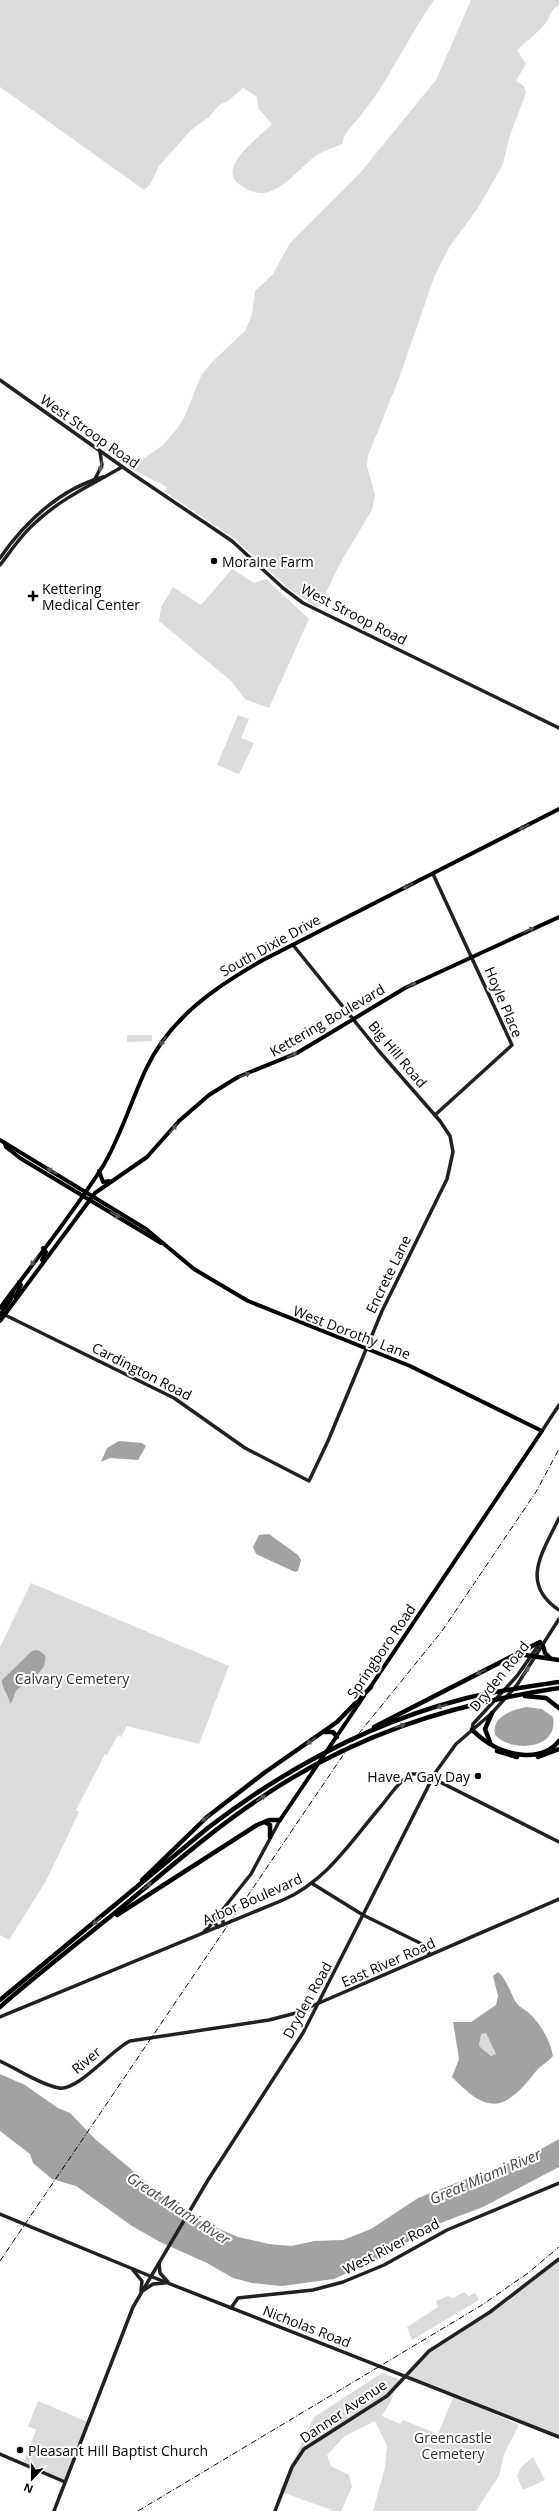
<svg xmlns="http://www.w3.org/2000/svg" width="559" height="2511" font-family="'Open Sans',sans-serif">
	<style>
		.green { fill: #dbdbdb }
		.water { fill: #a2a2a2; fill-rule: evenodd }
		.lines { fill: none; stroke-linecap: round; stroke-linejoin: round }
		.secondary { stroke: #212121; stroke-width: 3.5 }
		.primary { stroke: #000; stroke-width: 4 }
		.highway { stroke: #000; stroke-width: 4.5 }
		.rail { stroke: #000; stroke-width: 1; stroke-dasharray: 6 2 1 2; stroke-linecap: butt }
		.oneway { fill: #646464 }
		.oneway2 { fill: #595959 }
		.poi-dot { fill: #000; stroke: #fff; stroke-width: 1.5 }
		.labels { text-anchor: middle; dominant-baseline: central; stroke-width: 4; stroke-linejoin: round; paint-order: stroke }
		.street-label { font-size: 14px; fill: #000; stroke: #fff }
		.poi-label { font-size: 14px; fill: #000; stroke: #fff; text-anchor: start }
		.park-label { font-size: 14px; fill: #323232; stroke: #fff }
		.water-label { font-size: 15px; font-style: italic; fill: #434343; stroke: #fff }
	</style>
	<rect width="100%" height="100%" fill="#fff"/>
	<g class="green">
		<path d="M0,0H434C408,37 390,79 362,114C355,124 344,131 342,144C333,148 322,151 314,157C300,168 289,184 271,191C262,195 253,193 245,188C210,170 258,139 272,124L258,108L257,97L243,88L228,101L219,105L209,117L191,130L159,166L151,183L144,190L0,87Z"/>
		<path d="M471,0H559V5C548,12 552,15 545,24C537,34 526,41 517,50L526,64L516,81L524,86L526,93L509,138L503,164L478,208L450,246L435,275L398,381L368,456L367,466L375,495L372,510L338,567L320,606L316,607L288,588L234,538L167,493L165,491L167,487L132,469L135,464L162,446L176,430L184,418L201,376L212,362L245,331L252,314L255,291L273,274L290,243L360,173L436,80Z"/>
		<polygon points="232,569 254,583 266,579 309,619 269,708 245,699 231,681 159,621 161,607 173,587 201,605"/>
		<polygon points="238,715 249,719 241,738 254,743 239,774 217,765"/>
		<polygon points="127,1035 152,1035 152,1041 127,1042"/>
		<polygon points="31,1583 229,1666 199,1744 127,1726 121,1737 118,1735 107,1755 105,1754 76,1810 79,1812 46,1881 9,1940 0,1935 0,1647"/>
		<polygon points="486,2033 497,2054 491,2056 479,2046 481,2034"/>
		<polygon points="559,2259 559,2437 488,2411 519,2425 504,2454 499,2476 476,2511 373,2511 385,2468 387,2446 375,2421 345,2436 327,2455 331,2466 349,2475 352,2487 341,2511 334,2511 279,2491 314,2417 382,2373 399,2379 391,2401 382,2416 400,2424 403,2420 438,2434 454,2395 406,2376 421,2358 476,2322"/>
		<polygon points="464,2292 469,2296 475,2293 479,2300 412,2340 407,2327 438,2307 436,2301 448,2296 453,2298"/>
		<polygon points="38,2401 88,2422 65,2482 23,2464 36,2430 28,2426"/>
		<polygon points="533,2457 545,2480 523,2490 517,2476 521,2467"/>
	</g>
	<g class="water">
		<polygon points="119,1441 142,1443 146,1446 138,1460 110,1458 101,1462 107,1448"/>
		<polygon points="269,1534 298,1555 301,1560 298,1571 295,1572 256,1554 253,1547 259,1535"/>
		<path d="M38,1650L45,1655C49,1672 26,1681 17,1690C13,1694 14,1701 10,1704C9,1695 1,1687 2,1680L32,1651Z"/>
		<path d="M526,1707L542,1709L553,1717C559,1750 512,1753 495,1735C491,1716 513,1710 526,1707Z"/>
		<path d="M498,1972C505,1977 511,1993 515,2001C518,2006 524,2009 529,2013C541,2024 550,2040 553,2056C547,2063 538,2067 533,2075C502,2114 486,2112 452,2077L459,2059L453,2022H471L496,2005L498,1996L493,1976ZM486,2033L496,2054L491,2056L479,2046L481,2034Z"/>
		<polygon points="0,2074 25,2085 58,2108 70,2113 95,2139 170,2202 196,2219 238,2237 269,2244 291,2246 315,2241 343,2240 371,2229 418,2198 497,2167 525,2158 559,2139 559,2167 483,2207 438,2224 380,2258 334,2279 282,2286 252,2283 233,2278 207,2263 160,2242 132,2226 76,2186 52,2179 33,2163 30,2154 0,2131"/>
	</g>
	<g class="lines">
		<g class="secondary">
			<polyline points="0,380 134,475 232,541 283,588 303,603 559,728"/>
			<polyline points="95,479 102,465 100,452"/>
			<path d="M0,558C25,522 60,489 103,477"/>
			<path d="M0,565C11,551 21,535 35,523C60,499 93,484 122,467"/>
			<polyline points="433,874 512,1045 435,1115"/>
			<polyline points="3,1314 174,1398 245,1448 309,1481 328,1441 382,1311 447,1179 453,1152 450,1136 440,1121 378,1050 293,945"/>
			<polyline points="542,1431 559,1405"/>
			<path d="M559,1518C543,1552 519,1583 559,1610"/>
			<polyline points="472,1730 473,1724 517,1676 540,1643"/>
			<polyline points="313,1884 363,1915 424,1945 430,1955"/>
			<polyline points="223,1925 223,1912"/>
			<polyline points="218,1927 215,1923 216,1918 251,1874 280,1820"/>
			<polyline points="204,1932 216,1919"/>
			<path d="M0,2017L283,1900C327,1881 352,1840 382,1805C390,1795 400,1780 412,1774H424L559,1842"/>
			<path d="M0,2061C17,2069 41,2085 59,2088C78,2091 111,2050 130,2041L269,2020L296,2013L559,1899"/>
			<polyline points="0,2214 150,2276 559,2437"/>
			<polyline points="159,2263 160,2273 168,2282"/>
			<polyline points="133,2270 142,2281 141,2291"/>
			<polyline points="144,2290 153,2284 165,2283"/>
			<polyline points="231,2308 238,2298 313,2290 343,2282 384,2265 447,2230 559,2183"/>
			<polyline points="0,2454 65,2482"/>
			<polyline points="54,2511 133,2307 208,2180 303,2033 435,1773 456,1744 492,1713 517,1685 559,1619"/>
			<polyline points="275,2511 292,2467 304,2449 387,2396 429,2351 490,2312 559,2259"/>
		</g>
		<g class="primary">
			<polyline points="0,1140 146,1229 194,1269 248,1301 410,1366 542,1431 369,1689"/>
			<polyline points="5,1144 6,1147 20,1158 161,1243"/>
			<polyline points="99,1171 103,1182 109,1181"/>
			<polyline points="42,1260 46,1252 43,1248"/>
			<polyline points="15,1297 21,1285 19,1282"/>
			<path d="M0,1308C34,1262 72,1215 103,1166C121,1136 131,1101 146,1069C170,1018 215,987 263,960L559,809"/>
			<polyline points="0,1315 11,1299 13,1291"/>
			<polyline points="0,1321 95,1193 147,1157 179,1121 209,1095 238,1077 297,1053 405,988 559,917"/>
			<polyline points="280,1820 364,1696"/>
		</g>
		<g class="highway">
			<polyline points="543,1646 545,1653 550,1658"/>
			<polyline points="518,1654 559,1660"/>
			<polyline points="525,1696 546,1698 559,1708"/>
			<polyline points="374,1727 540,1642"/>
			<path d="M472,1730C476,1733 479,1737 484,1740C504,1755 541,1764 559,1741"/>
			<polyline points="325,1732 333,1732 337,1737"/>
			<polyline points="490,1742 485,1729 492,1713"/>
			<polyline points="497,1751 517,1757"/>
			<polyline points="538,1757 559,1749"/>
			<polyline points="265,1822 270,1825 270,1837"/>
			<polyline points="142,1880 207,1817 264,1773 337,1722 371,1687"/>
			<polyline points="117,1915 257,1825 269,1820 280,1820"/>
			<path d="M0,2000L209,1827C285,1769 370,1723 463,1699C494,1691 527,1687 559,1682"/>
			<path d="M0,2007C40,1972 82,1940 122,1907C167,1870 211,1831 259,1799C353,1735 448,1705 559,1688"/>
		</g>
		<g class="rail">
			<polyline points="0,2261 352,1742 442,1631 536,1492 559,1449"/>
			<polyline points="138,2511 482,2305 528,2273 559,2247"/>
		</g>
	</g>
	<defs><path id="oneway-solid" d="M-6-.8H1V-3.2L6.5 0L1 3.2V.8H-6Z"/></defs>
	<g class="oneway">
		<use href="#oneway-solid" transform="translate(101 466) rotate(100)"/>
		<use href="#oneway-solid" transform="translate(526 1671) rotate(-55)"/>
	</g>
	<g class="oneway2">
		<use href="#oneway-solid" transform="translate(524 827) rotate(152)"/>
		<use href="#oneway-solid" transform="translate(408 886) rotate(153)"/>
		<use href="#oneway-solid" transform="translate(529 930) rotate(-24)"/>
		<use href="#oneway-solid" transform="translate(411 985) rotate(-26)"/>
		<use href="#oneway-solid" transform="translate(163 1041) rotate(125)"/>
		<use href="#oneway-solid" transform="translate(292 1055) rotate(-28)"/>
		<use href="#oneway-solid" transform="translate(245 1075) rotate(-21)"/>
		<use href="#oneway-solid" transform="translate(173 1129) rotate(-53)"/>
		<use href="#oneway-solid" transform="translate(52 1171) rotate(-150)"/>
		<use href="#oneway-solid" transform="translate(115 1215) rotate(31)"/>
		<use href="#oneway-solid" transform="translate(34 1261) rotate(126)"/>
		<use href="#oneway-solid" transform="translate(481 1672) rotate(152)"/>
		<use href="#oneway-solid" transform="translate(442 1706) rotate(163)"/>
		<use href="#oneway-solid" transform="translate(400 1726) rotate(-20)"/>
		<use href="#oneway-solid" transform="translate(311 1741) rotate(145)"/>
		<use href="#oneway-solid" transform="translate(261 1798) rotate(-33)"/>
		<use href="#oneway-solid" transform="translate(206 1818) rotate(139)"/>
		<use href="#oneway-solid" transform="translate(147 1886) rotate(-39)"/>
		<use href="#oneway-solid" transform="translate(97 1921) rotate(140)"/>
	</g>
	<g class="poi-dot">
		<circle cx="214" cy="561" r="4"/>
		<path d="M31 590h4v4h4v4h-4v4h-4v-4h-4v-4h4z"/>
		<circle cx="478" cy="1776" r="4"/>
		<circle cx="20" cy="2450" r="4"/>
	</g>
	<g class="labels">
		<g class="street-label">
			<text transform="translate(90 431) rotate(35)">West Stroop Road</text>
			<text transform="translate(354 614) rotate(27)">West Stroop Road</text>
			<text transform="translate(270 945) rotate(-29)">South Dixie Drive</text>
			<text transform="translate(504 1002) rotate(67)">Hoyle Place</text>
			<text transform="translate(327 1020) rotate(-30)">Kettering Boulevard</text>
			<text transform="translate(398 1054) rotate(50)">Big Hill Road</text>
			<text transform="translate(388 1274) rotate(-64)">Encrete Lane</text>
			<text transform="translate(352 1332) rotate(21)">West Dorothy Lane</text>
			<text transform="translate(142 1371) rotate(27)">Cardington Road</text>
			<text transform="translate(381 1651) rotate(-56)">Springboro Road</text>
			<text transform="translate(499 1676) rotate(-51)">Dryden Road</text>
			<text transform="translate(252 1899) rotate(-24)">Arbor Boulevard</text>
			<text transform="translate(388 1962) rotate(-24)">East River Road</text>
			<text transform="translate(307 2000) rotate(-61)">Dryden Road</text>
			<text transform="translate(86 2060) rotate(-40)">River</text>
			<text transform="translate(391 2246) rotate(-27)">West River Road</text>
			<text transform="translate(307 2326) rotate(21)">Nicholas Road</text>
			<text transform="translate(343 2411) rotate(-34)">Danner Avenue</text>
		</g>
		<g class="poi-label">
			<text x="222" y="561">Moraine Farm</text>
			<text x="42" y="588">Kettering<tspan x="42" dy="16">Medical Center</tspan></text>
			<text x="470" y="1776" text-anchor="end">Have A Gay Day</text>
			<text x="28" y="2450">Pleasant Hill Baptist Church</text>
		</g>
		<g class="park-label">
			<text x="72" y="1678">Calvary Cemetery</text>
			<text x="453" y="2437">Greencastle<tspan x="453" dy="16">Cemetery</tspan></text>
		</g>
		<g class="water-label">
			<text transform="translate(485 2176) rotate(-23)">Great Miami River</text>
			<text transform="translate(179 2208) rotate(33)">Great Miami River</text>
		</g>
	</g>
	<g transform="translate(32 2479) rotate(202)" stroke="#ffffff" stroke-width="3" paint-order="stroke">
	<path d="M0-3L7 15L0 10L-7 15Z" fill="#000000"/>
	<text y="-6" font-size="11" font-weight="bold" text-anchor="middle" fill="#000000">N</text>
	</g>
</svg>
